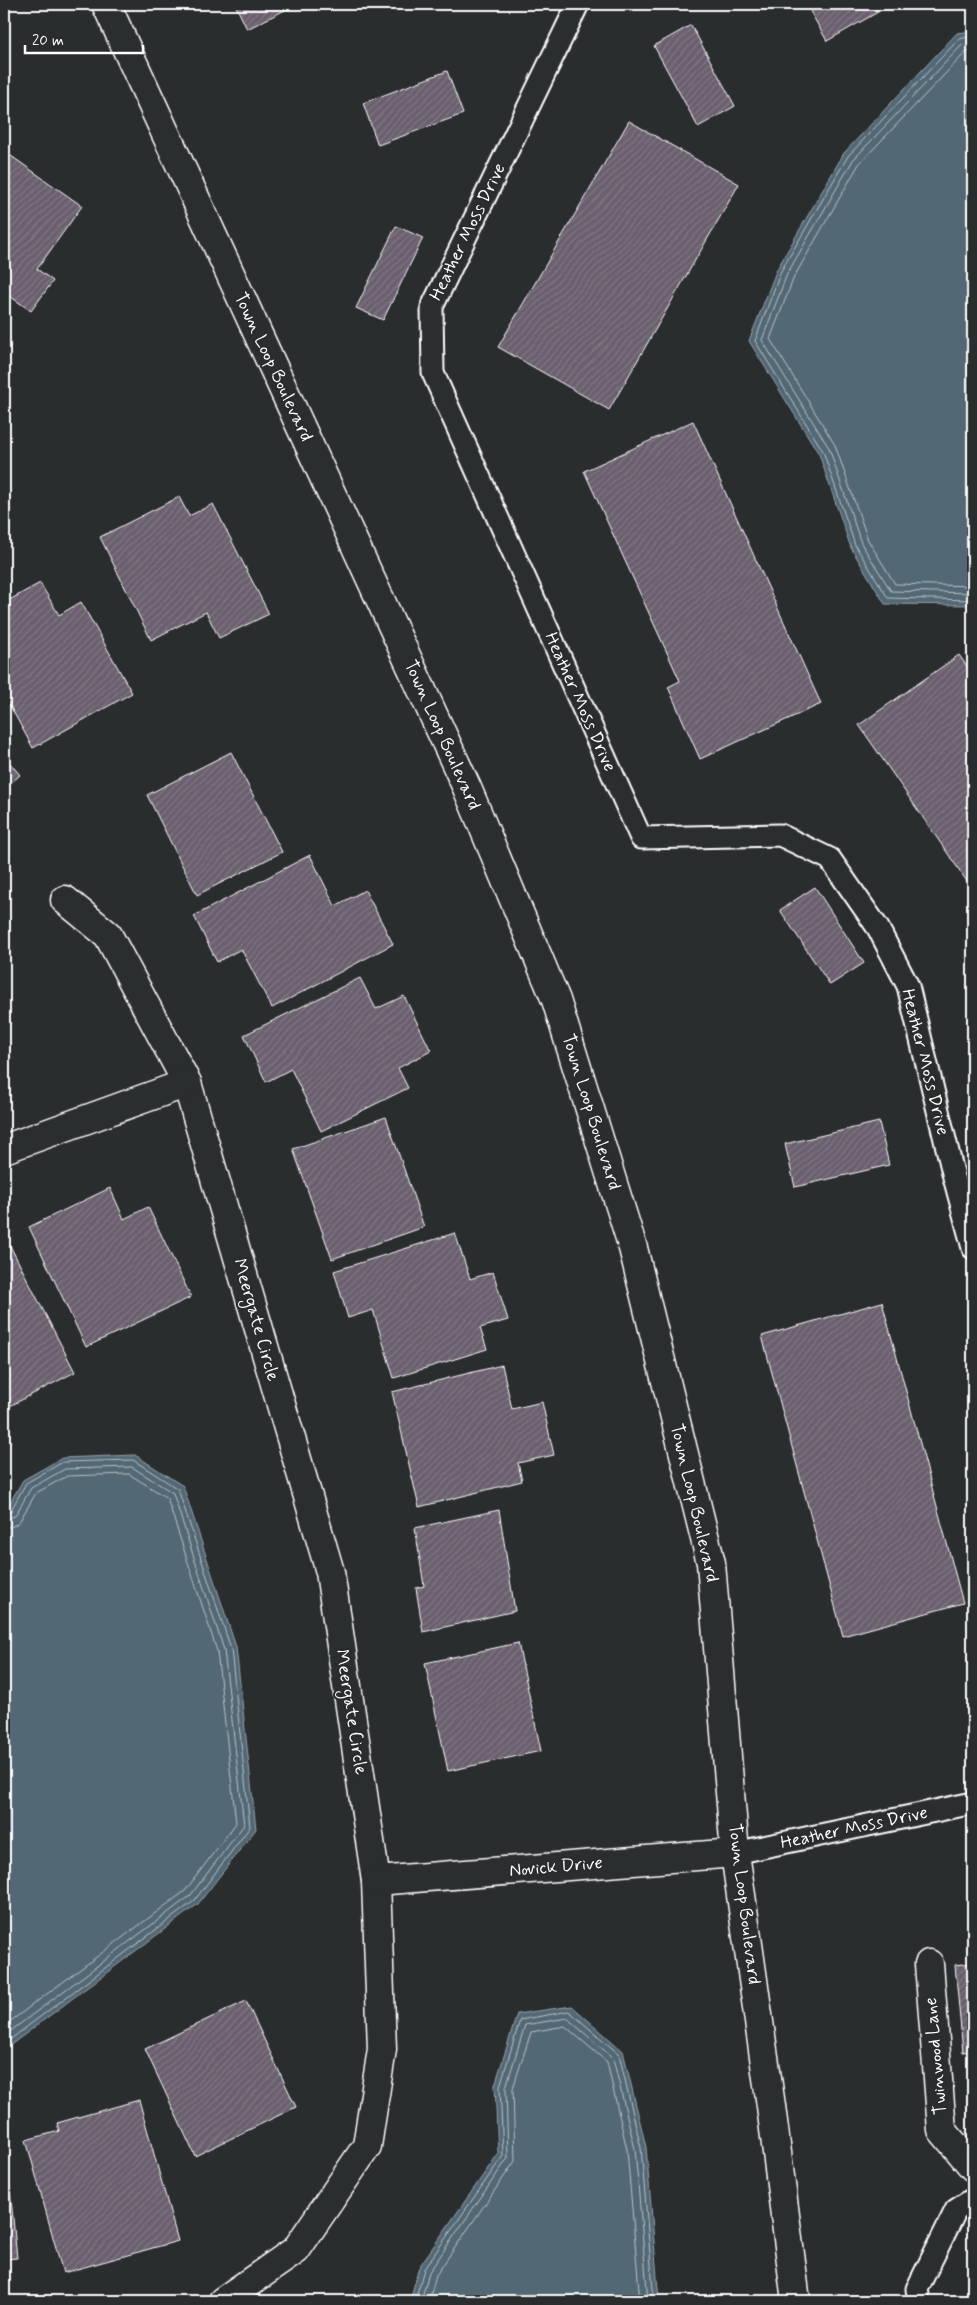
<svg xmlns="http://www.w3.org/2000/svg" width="977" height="2305" font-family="Mynerve,sans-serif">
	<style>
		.water { fill: #526775; stroke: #97a4ac }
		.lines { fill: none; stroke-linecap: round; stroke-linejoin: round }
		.shore { stroke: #bac2c8; stroke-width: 1 }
		.building { fill: url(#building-hatch); stroke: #fff }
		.lane-casing { stroke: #fff; stroke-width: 25 }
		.street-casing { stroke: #fff; stroke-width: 31 }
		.secondary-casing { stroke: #fff; stroke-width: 31 }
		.lane { stroke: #2a2d2e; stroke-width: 21 }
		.street { stroke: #2a2d2e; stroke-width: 28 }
		.secondary { stroke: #2a2d2e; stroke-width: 28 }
		.labels { text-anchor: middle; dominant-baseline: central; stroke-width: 4; stroke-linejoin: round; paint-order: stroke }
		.street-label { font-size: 18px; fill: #fff; stroke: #2a2d2e }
	</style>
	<defs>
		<pattern id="building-hatch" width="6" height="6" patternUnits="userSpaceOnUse" patternTransform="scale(1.25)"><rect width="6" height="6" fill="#6a5f6e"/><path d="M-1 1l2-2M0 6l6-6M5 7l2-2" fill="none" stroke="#807784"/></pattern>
	</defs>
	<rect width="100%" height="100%" fill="#2a2d2e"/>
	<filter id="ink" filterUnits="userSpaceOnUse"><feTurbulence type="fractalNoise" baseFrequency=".02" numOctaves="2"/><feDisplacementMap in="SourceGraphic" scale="10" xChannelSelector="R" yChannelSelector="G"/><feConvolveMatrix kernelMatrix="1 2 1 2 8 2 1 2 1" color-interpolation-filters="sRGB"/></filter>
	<g filter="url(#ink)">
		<g class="water">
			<polygon points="973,31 973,605 885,604 851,548 819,454 749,341 777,269 844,153 957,33"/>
			<polygon points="135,1455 183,1486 236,1647 256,1829 198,1904 4,2050 4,1513 23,1480 62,1458"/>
			<polygon points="572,2006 623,2051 646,2147 659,2301 410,2301 419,2267 498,2154 495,2085 517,2014"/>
		</g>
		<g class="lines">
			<g class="shore">
				<polyline points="973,36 959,39 848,156 781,271 755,341 823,451 855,545 888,598 973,600"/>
				<polyline points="973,43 962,45 853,160 787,274 762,340 829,448 861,543 891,591 973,593"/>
				<polyline points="973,50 966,52 859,164 794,277 770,339 835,445 868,540 895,584 973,586"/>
				<polyline points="4,1514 10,1512 26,1483 63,1462 133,1460 178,1489 231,1649 250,1827 194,1901 4,2044"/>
				<polyline points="4,1520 15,1516 31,1488 65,1469 132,1467 173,1493 224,1650 244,1825 190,1896 4,2036"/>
				<polyline points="4,1528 13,1526 19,1522 36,1493 67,1476 129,1474 167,1498 217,1651 236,1823 185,1891 4,2026"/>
				<polyline points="415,2301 424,2269 503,2156 500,2086 520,2020 569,2011 619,2054 641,2148 654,2301"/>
				<polyline points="421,2301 429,2272 508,2158 506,2087 525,2025 567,2018 613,2058 635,2149 648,2301"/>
				<polyline points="429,2301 436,2275 515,2161 513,2088 531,2032 565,2026 607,2062 627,2150 640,2301"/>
			</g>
		</g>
		<g class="building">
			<polygon points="235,4 297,4 247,29"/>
			<polygon points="806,4 892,4 827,41"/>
			<polygon points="691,25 735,106 698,127 654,46"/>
			<polygon points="447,71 463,114 378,145 363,103"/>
			<polygon points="629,121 739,184 609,410 498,347"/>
			<polygon points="4,151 82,206 37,269 53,281 31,311 4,292"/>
			<polygon points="396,226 423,238 383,320 356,308"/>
			<polygon points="693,421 821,704 700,759 668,687 680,681 584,471"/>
			<polygon points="179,497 189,516 213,504 269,614 219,638 206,612 151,640 100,537"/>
			<polygon points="40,583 59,615 81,602 132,693 33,748 4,695 4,603"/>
			<polygon points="959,655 973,675 973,890 859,725"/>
			<polygon points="231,752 282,852 197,895 147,795"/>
			<polygon points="4,756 20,775 4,789"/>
			<polygon points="310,855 335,906 365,890 393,944 272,1008 241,949 217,962 194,916"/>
			<polygon points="815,887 864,963 830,985 780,910"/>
			<polygon points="360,978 376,1009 404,996 431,1051 398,1068 408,1088 321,1131 291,1069 266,1082 244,1035"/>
			<polygon points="386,1117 424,1227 332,1259 293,1149"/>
			<polygon points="879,1122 889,1165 795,1187 785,1144"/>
			<polygon points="110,1188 124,1219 148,1207 191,1297 86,1347 29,1227"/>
			<polygon points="455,1233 470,1279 493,1272 508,1320 480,1328 487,1349 394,1378 373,1310 348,1318 334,1271"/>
			<polygon points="4,1234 75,1372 4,1409"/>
			<polygon points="882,1302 963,1603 843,1636 762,1336"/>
			<polygon points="502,1365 512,1409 542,1402 554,1455 518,1463 522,1481 419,1507 392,1392"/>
			<polygon points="499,1510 515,1611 423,1632 416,1588 424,1586 415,1528"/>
			<polygon points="518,1643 541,1751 448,1771 425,1663"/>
			<polygon points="973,1963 973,2051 963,2052 955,1965"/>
			<polygon points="246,2001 296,2107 195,2156 145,2049"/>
			<polygon points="139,2100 178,2241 63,2273 26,2140 59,2131 57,2123"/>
			<polygon points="7,2160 17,2258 4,2259 4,2161"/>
		</g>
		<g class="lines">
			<defs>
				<g id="lane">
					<polyline points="578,4 432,307 433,373 641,838 780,835 830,859 878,928 908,986 954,1177 973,1248"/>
					<polyline points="735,1853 973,1803"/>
					<polyline points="919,2301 917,2289 956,2210 973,2199"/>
				</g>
				<g id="street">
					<polyline points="65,900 108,935 187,1083 330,1572 376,1881 382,2049 367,2146 296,2250 223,2301"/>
					<polyline points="4,1149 187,1083"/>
					<polyline points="376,1881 735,1853"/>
					<polyline points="929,1964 942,2130 973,2167"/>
				</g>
				<polyline id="secondary" points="106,4 467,788 556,1000 633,1248 711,1563 735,1853 771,2106 796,2301"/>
			</defs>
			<use href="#lane" class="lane-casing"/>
			<use href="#street" class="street-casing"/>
			<use href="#secondary" class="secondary-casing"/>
			<use href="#lane" class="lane"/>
			<use href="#street" class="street"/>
			<use href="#secondary" class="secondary"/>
		</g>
	</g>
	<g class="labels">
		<g class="street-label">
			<text transform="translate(468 232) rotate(-64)">Heather Moss Drive</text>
			<text transform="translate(273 367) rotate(65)">Town Loop Boulevard</text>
			<text transform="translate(580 702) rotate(66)">Heather Moss Drive</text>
			<text transform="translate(442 735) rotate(66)">Town Loop Boulevard</text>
			<text transform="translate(925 1062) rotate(76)">Heather Moss Drive</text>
			<text transform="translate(591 1112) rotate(73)">Town Loop Boulevard</text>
			<text transform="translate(256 1320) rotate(74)">Meergate Circle</text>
			<text transform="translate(694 1503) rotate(77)">Town Loop Boulevard</text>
			<text transform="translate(351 1712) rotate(81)">Meergate Circle</text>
			<text transform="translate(854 1828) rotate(-12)">Heather Moss Drive</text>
			<text transform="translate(556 1867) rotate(-5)">Novick Drive</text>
			<text transform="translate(744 1904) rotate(83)">Town Loop Boulevard</text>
			<text transform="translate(936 2056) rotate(-95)">Twinwood Lane</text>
		</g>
	</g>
	<rect width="977" height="2305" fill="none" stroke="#2a2d2e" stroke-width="20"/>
	<rect x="10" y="10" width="957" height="2285" fill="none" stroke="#fff" stroke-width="2" filter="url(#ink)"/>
	<path d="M25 45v8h118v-8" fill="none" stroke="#ffffff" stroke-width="2.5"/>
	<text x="32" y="45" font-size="15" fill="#ffffff" stroke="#2a2d2e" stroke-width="4" paint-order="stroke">20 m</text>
</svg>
